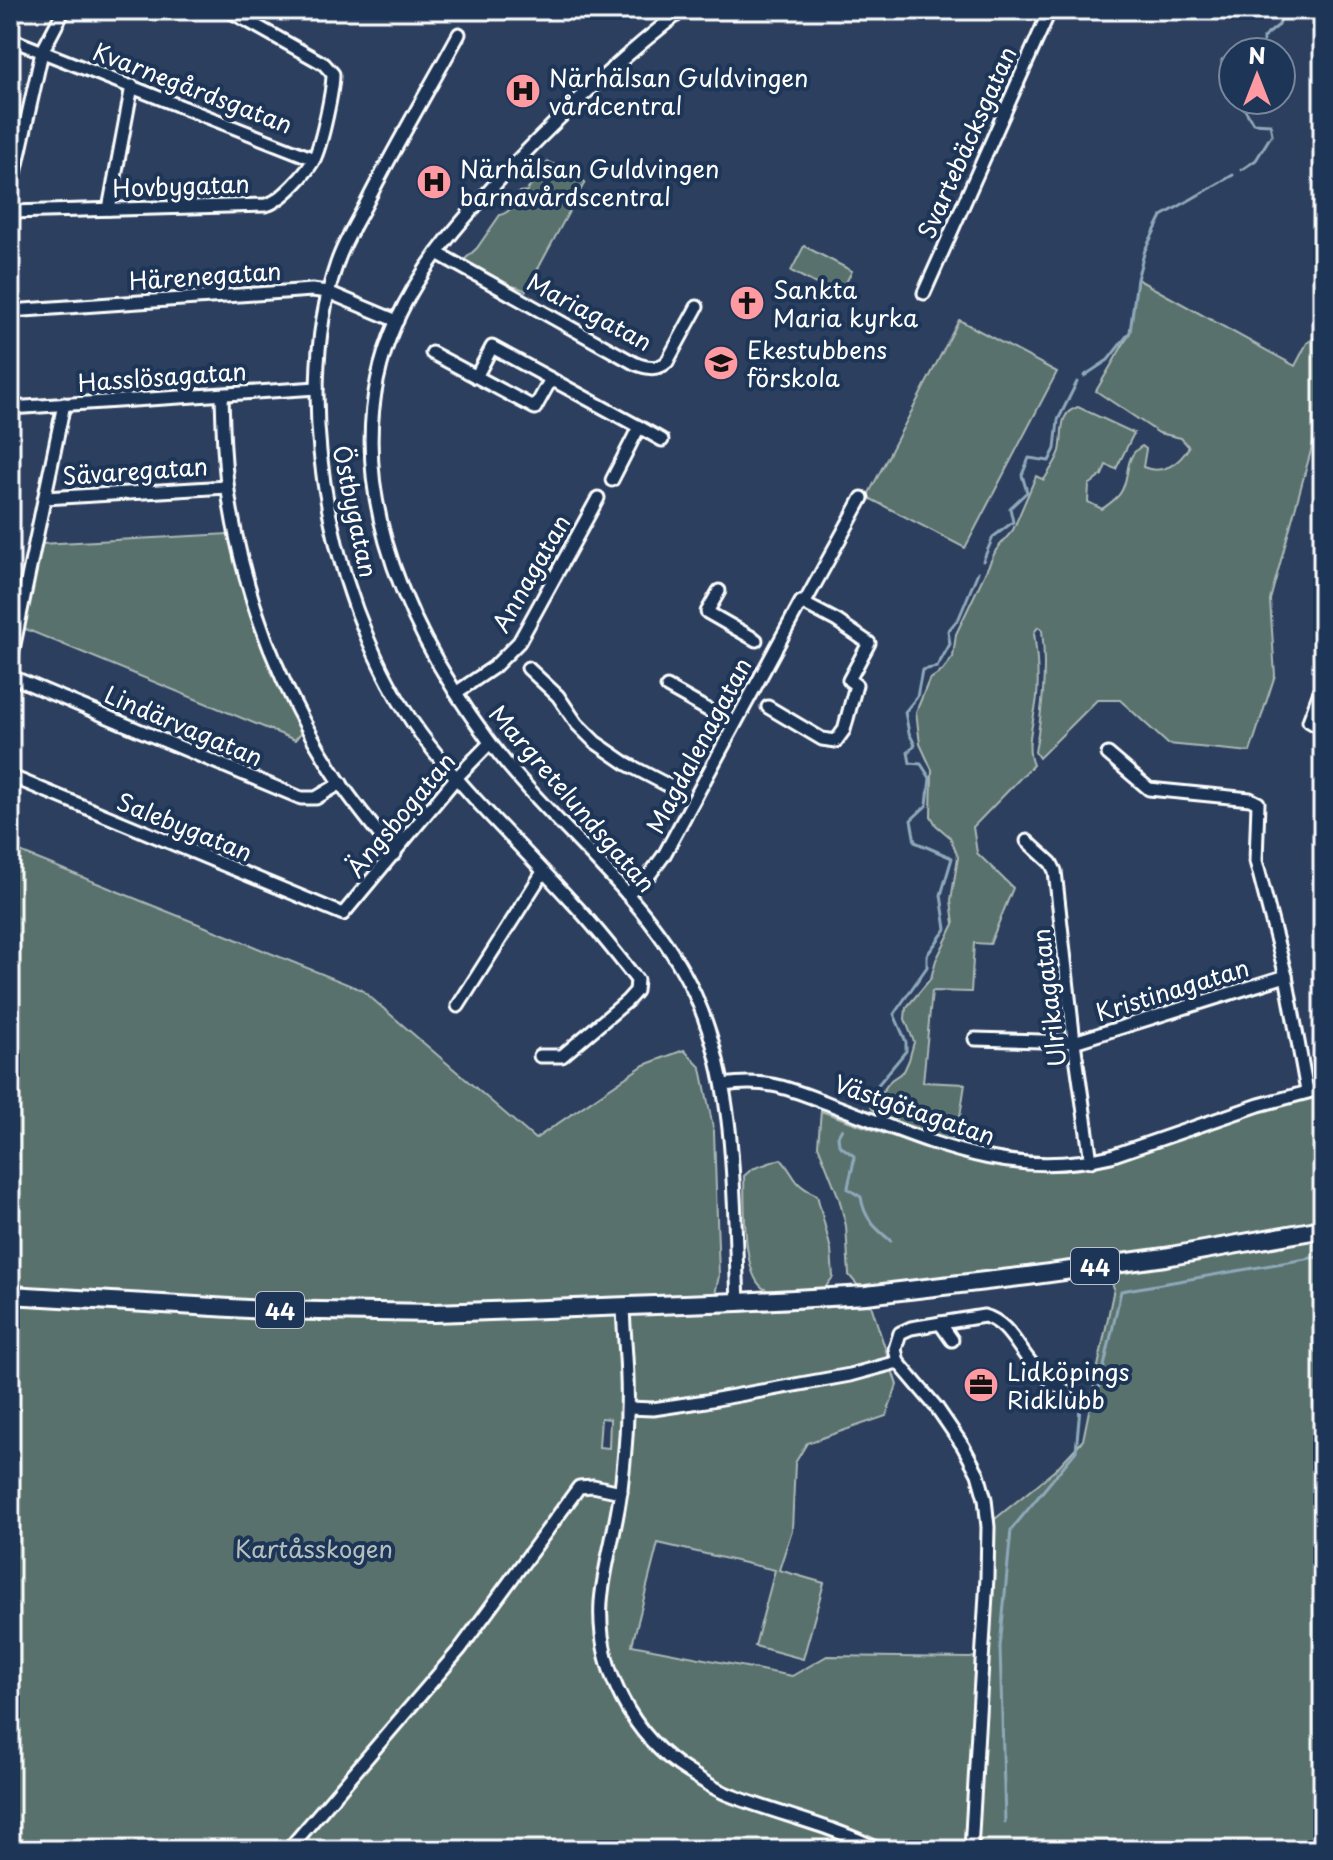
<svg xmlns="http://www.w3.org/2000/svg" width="1333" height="1860" font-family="'Playpen Sans',sans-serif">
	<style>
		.green { fill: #59716d; stroke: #acb8b6; stroke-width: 2; fill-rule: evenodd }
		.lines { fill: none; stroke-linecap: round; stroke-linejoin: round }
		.stream { stroke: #8fa9ba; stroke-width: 3 }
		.street-casing { stroke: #fff; stroke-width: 17 }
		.primary-casing { stroke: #fff; stroke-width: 22 }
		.street { stroke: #1d3557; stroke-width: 11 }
		.primary { stroke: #1d3557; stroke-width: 16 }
		.labels { text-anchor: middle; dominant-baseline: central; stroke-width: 8; stroke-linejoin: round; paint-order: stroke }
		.shield { fill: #1d3557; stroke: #bbc2cd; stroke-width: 2 }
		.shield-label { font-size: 22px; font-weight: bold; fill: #fff }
		.poi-label { font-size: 24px; fill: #fff; stroke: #1d3557; text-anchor: start }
		.street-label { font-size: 24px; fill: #fff; stroke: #1d3557 }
		.park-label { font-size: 24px; fill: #b4bfbd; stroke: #1d3557 }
	</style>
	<rect width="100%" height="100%" fill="#2c3f5e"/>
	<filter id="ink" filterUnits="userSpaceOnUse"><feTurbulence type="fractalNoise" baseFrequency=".0125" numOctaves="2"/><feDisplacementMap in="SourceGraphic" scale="16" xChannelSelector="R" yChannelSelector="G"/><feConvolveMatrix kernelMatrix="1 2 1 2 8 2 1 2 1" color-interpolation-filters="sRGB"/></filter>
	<g filter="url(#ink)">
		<g class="green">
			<path d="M548,161L585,182L526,291C514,284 507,287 495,283C483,279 473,269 463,261L477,248L500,215C512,212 514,203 519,192L527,191C534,179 542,172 548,161Z"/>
			<polygon points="804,246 852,271 839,296 791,271"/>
			<path d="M1137,279L1295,366L1307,343L1323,332V407L1270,600L1275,675L1250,752L1168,744L1120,700H1097L1039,758L1035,752C1042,711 1047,672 1042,630L1038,627L1034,633C1037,654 1039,675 1037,697C1035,718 1024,745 1033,765L973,827L977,853L1013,888L990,944L974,943L971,992L932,991L923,1082L965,1084L957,1137L947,1139L877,1115L871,1107L891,1080L904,1071L909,1060L914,1042L905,1019L906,1008L931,978L936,960L954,924L951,900L958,857L950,837L936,825L931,816L932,770L920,744L916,712L929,680L942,671L953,657L956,634L996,550L1013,530L1036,476L1044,480C1049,471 1057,461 1060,451C1064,434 1057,413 1078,407L1134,433L1116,469L1106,465L1102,475L1089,485L1088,502L1102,509C1109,504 1117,499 1121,492C1131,475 1123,457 1142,446L1146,449L1143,467C1163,475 1179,464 1189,447L1181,438L1159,433L1096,391L1130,333Z"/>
			<polygon points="959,320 1057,372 965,548 867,497"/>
			<polygon points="229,534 250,608 299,724 300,734 295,740 23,628 40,544"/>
			<path d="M10,848L362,990L535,1139L644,1065L684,1050L701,1068L714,1132L719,1276L711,1313L871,1305L897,1385L886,1416L807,1443L795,1463L792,1530L779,1570L824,1583L803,1659L755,1646L775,1570L658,1543L632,1645L792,1676L827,1656L970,1658L980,1656L995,1519L1054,1471L1083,1440L1114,1288L1100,1256L986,1275L859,1287L849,1275L846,1226L839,1198L818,1145L821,1111L882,1133L983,1163L1014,1169L1046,1170L1112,1161L1260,1110L1323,1093V1850H10ZM601,1418L610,1419L609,1448L599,1447Z"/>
			<path d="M781,1159C797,1177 791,1183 817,1195L831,1250L833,1277L824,1289C807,1291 784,1296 767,1290C741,1282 745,1200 744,1176L752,1169Z"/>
		</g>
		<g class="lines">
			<g class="stream">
				<polyline points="1243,52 1248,52"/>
				<polyline points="1263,52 1263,38 1279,25 1283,10"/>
				<polyline points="1233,56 1222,60 1222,87 1233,94"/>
				<polyline points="1239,100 1253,123 1270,124 1272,134 1256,160 1241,170"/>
				<polyline points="1084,376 1108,360 1130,332 1137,279 1145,250 1162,216 1233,175"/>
				<polyline points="983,561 993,537 1013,522 1010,508 1027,492 1022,475 1029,458 1049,461 1055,449 1058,420 1077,382"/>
				<polyline points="867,1098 906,1051 906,1042 894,1014 927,967 927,955 946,929 941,895 952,858 915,842 911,820 927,805 930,778 921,764 910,763 908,752 915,745 909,733 905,712 917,697 922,670 937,667 950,644 948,631 959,618 978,572"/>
				<path d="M842,1129L838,1136L839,1145L854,1156C854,1168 849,1177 848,1189L861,1197C864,1218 875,1228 891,1241"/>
				<polyline points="1005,1822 1000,1647 1011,1530 1076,1451 1080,1408 1098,1393 1121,1291 1323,1256"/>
			</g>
			<defs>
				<g id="street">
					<path d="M683,10C622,56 567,109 514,164C469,212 423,261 396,322C332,467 402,623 489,741C554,829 649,894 695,995C738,1090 733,1200 738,1302"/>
					<path d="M459,34C428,91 395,146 366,204C356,223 344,242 337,263C287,406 336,627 429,745C472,800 524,849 571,901C595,926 616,953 637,980L636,991L627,1001L562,1056H540"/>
					<polyline points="10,39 314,159"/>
					<polyline points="10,196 42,52 64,10"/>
					<polyline points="109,209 132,86"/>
					<path d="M10,212L265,205C280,203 309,171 315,157C322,141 333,91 333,74L324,64L228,10"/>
					<path d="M437,253L634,363C645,368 657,371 667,362L697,307"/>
					<polyline points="924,293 1050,10"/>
					<polyline points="10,311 312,290 328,292 397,321"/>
					<polyline points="432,353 535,408 551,379 492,347 476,377"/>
					<polyline points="551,379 639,427 612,480"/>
					<path d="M222,395C223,431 224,468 230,504C246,603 284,698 339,781C356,806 376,830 395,854"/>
					<polyline points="10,408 317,388"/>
					<polyline points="639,427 662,440"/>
					<polyline points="45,498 227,487"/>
					<polyline points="719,591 707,612 756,640"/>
					<polyline points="804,604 862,498"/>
					<polyline points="10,664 64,404"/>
					<polyline points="528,668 558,696 577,724 595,742 627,764 675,789"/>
					<polyline points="10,676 301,798 316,798 341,783"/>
					<polyline points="667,687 715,714"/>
					<polyline points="457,692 494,667 519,642 598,498"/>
					<polyline points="1321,728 1309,721 1323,684"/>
					<polyline points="1108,754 1149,789 1250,799 1258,803 1256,861 1286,976 1307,1091"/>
					<polyline points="10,776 343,914 456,778 490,743"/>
					<polyline points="1027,841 1051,863 1055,871 1074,1042 1091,1161"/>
					<polyline points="627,894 650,874 664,855 801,602 837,621 869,643 849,680 856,685 844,730 836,741 822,739 768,707"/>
					<polyline points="458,1006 543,872"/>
					<polyline points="975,1039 1074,1042 1286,976"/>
					<path d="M723,1085C771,1078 792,1090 835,1106C930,1141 1007,1181 1111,1156L1259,1105L1323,1088"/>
					<path d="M623,1306C624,1341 629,1375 627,1410C627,1436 624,1463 621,1489C617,1527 604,1564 601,1602C597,1669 632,1737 689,1772C703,1781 717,1791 732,1796C781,1815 833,1826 880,1850"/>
					<polyline points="940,1323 952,1340"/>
					<path d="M898,1362L895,1349L900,1333L911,1328L984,1316C1008,1322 1017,1347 1032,1364C1042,1375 1055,1383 1067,1393"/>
					<polyline points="628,1408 653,1409 706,1401 850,1375 898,1362 937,1408 963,1446 978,1474 985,1499 988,1527 987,1577 971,1850"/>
					<polyline points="288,1850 460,1649 579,1487 593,1486 621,1492"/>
				</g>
				<polyline id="primary" points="10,1295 265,1310 434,1313 738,1302 866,1295 1028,1276 1165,1257 1323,1229"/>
			</defs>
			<use href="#street" class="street-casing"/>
			<use href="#primary" class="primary-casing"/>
			<use href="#street" class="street"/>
			<use href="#primary" class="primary"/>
		</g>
	</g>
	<defs>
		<symbol id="hospital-disc" viewBox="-11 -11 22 22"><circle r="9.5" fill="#ff9aa2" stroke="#1d3557"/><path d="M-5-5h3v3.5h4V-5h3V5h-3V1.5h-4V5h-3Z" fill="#111"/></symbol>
		<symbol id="church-disc" viewBox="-11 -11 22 22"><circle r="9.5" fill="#ff9aa2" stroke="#1d3557"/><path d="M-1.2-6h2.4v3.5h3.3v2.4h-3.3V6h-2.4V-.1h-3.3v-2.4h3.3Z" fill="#111"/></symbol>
		<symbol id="school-disc" viewBox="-11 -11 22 22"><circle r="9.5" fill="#ff9aa2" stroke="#1d3557"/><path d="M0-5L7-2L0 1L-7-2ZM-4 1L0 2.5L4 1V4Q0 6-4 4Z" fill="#111"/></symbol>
		<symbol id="office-disc" viewBox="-11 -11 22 22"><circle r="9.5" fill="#ff9aa2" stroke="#1d3557"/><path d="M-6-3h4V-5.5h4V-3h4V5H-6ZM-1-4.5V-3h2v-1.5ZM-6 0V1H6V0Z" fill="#111"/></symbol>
	</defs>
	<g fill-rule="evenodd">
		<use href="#hospital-disc" x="503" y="71" width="40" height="40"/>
		<use href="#hospital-disc" x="414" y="162" width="40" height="40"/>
		<use href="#church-disc" x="727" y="283" width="40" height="40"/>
		<use href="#school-disc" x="701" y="343" width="40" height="40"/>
		<use href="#office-disc" x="961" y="1365" width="40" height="40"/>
	</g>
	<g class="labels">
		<g class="shield">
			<rect x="1071" y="1248" width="48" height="36" rx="6"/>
			<rect x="256" y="1292" width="48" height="36" rx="6"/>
		</g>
		<g class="shield-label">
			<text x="1095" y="1266">44</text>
			<text x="280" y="1310">44</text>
		</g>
		<g class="poi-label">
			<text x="549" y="77">Närhälsan Guldvingen<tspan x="549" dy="28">vårdcentral</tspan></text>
			<text x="460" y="168">Närhälsan Guldvingen<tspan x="460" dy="28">barnavårdscentral</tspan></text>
			<text x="773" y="289">Sankta<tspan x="773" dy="28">Maria kyrka</tspan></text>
			<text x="747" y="349">Ekestubbens<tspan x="747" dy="28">förskola</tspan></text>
			<text x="1007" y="1371">Lidköpings<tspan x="1007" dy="28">Ridklubb</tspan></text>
		</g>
		<g class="street-label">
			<text transform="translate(193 87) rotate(21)">Kvarnegårdsgatan</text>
			<text transform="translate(966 142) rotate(-66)">Svartebäcksgatan</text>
			<text transform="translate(181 185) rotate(-2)">Hovbygatan</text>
			<text transform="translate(205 275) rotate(-4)">Härenegatan</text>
			<text transform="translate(590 311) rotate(28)">Mariagatan</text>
			<text transform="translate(162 376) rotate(-4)">Hasslösagatan</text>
			<text transform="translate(135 470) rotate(-4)">Sävaregatan</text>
			<text transform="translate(356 511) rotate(78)">Östbygatan</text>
			<text transform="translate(530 573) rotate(-60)">Annagatan</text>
			<text transform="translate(184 725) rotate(23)">Lindärvagatan</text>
			<text transform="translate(698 745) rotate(-62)">Magdalenagatan</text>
			<text transform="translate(573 798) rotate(49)">Margretelundsgatan</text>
			<text transform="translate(400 814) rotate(-50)">Ängsbogatan</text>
			<text transform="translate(185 826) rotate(22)">Salebygatan</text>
			<text transform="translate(1172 989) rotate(-17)">Kristinagatan</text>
			<text transform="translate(1048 998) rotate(-97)">Ulrikagatan</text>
			<text transform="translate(915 1109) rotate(19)">Västgötagatan</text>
		</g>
		<g class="park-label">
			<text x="314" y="1548">Kartåsskogen</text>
		</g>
	</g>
	<rect width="1333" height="1860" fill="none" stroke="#1d3557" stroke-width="40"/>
	<rect x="20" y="20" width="1293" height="1820" fill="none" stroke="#fff" stroke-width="3" filter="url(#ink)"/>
	<g transform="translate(1257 76)"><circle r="38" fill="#1d3557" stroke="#77869a" stroke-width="2"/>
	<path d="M0-6L14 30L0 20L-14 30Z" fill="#ff9aa2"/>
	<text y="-12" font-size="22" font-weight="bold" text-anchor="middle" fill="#ffffff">N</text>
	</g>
</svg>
